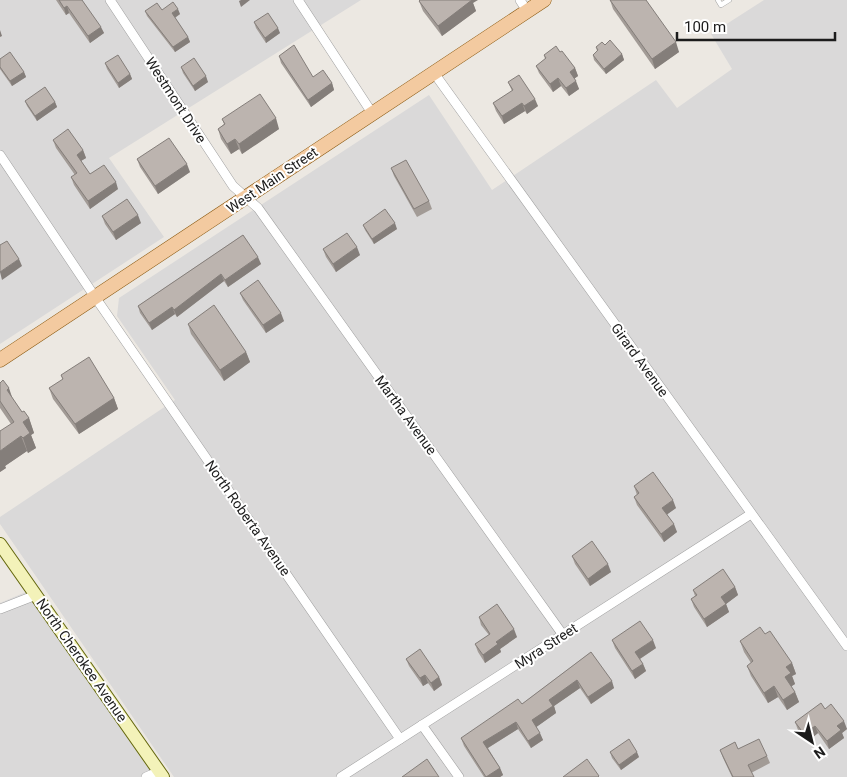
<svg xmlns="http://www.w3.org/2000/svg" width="847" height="777" font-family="Roboto,sans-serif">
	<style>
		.residential { fill: #dad9d9 }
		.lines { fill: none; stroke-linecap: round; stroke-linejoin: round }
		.lane-casing { stroke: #a0a0a0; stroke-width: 5.5 }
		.street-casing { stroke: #a0a0a0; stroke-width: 10 }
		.secondary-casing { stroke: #65680e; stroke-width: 14 }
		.primary-casing { stroke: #88560c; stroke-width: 15 }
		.lane { stroke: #fff; stroke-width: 4.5 }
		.street { stroke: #fff; stroke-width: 9 }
		.secondary { stroke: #f3f2b9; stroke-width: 12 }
		.primary { stroke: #f3caa0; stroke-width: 14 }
		.wall { fill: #a29b96 }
		.shaded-wall { fill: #847e7a }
		.building { fill: #bcb4af; stroke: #847e7a }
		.labels { text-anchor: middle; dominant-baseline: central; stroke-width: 4; stroke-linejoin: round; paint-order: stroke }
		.street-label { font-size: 14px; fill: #1c1c1c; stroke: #fff }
	</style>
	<rect width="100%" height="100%" fill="#ece8e2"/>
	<g class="residential">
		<polygon points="0,0 361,0 109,158 164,237 0,344"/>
		<polygon points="764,0 847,0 847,777 174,777 0,524 0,517 175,400 117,316 119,298 429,95 492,190 656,80 677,108 732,69 711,34"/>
		<polygon points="26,592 155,777 0,777 0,603"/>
	</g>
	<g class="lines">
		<defs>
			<polyline id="lane" points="718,0 721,5 729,0"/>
			<g id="street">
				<polyline points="110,0 233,186 258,208 563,635"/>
				<polyline points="298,0 372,113"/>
				<polyline points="520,0 527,11"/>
				<polyline points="434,73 847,646"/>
				<polyline points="0,155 95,297 400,739"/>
				<polyline points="0,609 36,595"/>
				<polyline points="422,725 459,777"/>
				<polyline points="146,777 160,771"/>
				<polyline points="341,777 751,514"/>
			</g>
			<polyline id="secondary" points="0,544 163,777"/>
			<polyline id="primary" points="0,360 544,0"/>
		</defs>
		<use href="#lane" class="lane-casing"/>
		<use href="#street" class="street-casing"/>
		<use href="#secondary" class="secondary-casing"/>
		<use href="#primary" class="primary-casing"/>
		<use href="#lane" class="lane"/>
		<use href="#street" class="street"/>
		<use href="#secondary" class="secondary"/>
		<use href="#primary" class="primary"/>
	</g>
	<g class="wall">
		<polygon points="56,0 82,0 104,33 90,43 69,13 66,15"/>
		<polygon points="610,0 646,0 679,52 655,69 613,9"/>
		<polygon points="419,1 473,3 476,11 442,36 423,11"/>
		<polygon points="162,10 180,14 175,18 188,37 190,42 175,52 147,16 145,11"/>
		<polygon points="254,22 280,33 266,43 256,28"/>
		<polygon points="596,47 622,54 624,60 606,74 594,60 593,55 597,51"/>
		<polygon points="560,52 575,68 578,76 574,79 579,89 569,96 561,86 553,92 539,73 536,66 545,59 544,55"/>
		<polygon points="279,56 313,77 332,83 334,90 311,107 281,63"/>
		<polygon points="0,59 24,72 26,77 12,86 0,69"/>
		<polygon points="105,63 130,74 132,79 119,88 107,69"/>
		<polygon points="181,67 208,82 195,91 183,73"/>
		<polygon points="508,82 538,106 527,114 525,111 504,124 496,111 493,103 512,91"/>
		<polygon points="25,101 55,102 57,107 37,121 27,106"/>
		<polygon points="222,119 279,129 242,154 239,149 231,154 221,139 218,129 224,124"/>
		<polygon points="53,140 83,150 86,158 81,161 90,174 118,189 90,209 74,185 71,177 75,175 56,148"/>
		<polygon points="137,159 190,172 158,194 140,167"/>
		<polygon points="391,168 429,201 432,209 417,217 394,176"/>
		<polygon points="102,216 141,223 116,240 105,224"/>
		<polygon points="363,225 397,229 374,244 365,230"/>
		<polygon points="243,235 261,264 228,287 224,281 177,317 175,314 152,330 140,313 138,306"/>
		<polygon points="323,249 360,255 336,272 326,257"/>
		<polygon points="240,293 284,321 266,333 243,300"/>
		<polygon points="188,324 246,352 250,362 224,381 191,334"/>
		<polygon points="61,375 114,398 118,409 79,434 53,399 49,388 63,380"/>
		<polygon points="0,383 12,398 22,412 29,418 34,433 31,435 36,448 28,453 27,451 5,466 6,468 0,472 11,424 0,408"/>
		<polygon points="634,486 676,508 667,514 677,532 664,542 637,505 634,497 637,495"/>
		<polygon points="572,556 611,572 590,586 575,564"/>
		<polygon points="735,587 738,595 726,604 729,612 707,627 694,607 691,599 695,596 693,590"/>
		<polygon points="479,617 517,637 500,649 501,652 485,663 478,652 475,644 489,635 481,625"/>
		<polygon points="765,634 792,663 796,674 792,676 795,684 791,686 795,692 799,702 787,710 778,697 768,703 751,676 747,666 751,663 744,652 740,641"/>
		<polygon points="612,640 656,648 640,659 643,664 646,671 635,679 615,648"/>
		<polygon points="591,652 614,688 591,704 580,688 554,706 556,713 536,727 543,740 531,748 518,729 488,748 500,768 503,775 500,777 484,777 464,746 461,738 522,704"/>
		<polygon points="406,659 439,677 442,685 434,691 428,683 423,686 409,666"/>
		<polygon points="825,709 847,729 842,733 844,738 829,749 818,733 807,742 798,730 795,722"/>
		<polygon points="738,749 767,756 770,763 751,773 754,777 732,777 723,758 720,750"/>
		<polygon points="610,752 639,757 621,770 612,758"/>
	</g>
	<g class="shaded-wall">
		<polygon points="241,0 250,0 241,7 239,1"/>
		<polygon points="470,0 478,0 473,3 476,11 442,36 438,26"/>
		<polygon points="67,6 69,13 66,15 64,8"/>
		<polygon points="178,9 180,14 174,18 172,13"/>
		<polygon points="101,27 104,33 90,43 88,36"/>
		<polygon points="278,28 280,33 266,43 265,38"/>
		<polygon points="0,30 2,36 0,37"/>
		<polygon points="188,37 190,42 175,52 173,47"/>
		<polygon points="676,42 679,52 655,69 652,59"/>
		<polygon points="622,54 624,60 606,74 604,69"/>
		<polygon points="575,68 578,76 572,80 570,72"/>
		<polygon points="24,72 26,77 12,86 10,81"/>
		<polygon points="130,74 132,79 119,88 118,83"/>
		<polygon points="206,76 208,82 195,91 193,86"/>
		<polygon points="558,78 561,86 553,92 550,84"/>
		<polygon points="576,81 579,89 569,96 566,88"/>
		<polygon points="332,83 334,90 311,107 308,100"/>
		<polygon points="535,99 538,106 527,114 524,106"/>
		<polygon points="55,102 57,107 37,121 35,116"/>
		<polygon points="522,103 525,111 504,124 502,116"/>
		<polygon points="276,118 279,129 242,154 239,144"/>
		<polygon points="235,139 239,149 231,154 227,144"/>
		<polygon points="83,150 86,158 79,162 77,155"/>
		<polygon points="187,164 190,172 158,194 155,186"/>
		<polygon points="116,182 118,189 90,209 88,201"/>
		<polygon points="138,215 141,223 116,240 113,232"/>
		<polygon points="395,223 397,229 374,244 372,239"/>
		<polygon points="357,247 360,255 336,272 333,264"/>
		<polygon points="258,257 261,264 228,287 225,280"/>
		<polygon points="19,259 22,266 2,280 0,272"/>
		<polygon points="221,274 224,281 177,317 174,310"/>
		<polygon points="172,307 175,314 152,330 149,323"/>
		<polygon points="281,313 284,321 266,333 263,325"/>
		<polygon points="246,352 250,362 224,381 220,370"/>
		<polygon points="9,388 14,403 7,390"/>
		<polygon points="114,398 118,409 79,434 75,424"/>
		<polygon points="29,418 34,433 31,435 36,448 28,453 23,438 23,422"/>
		<polygon points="21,436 27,451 5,466 6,468 0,472 0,451"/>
		<polygon points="673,500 676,508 665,516 662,508"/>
		<polygon points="674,524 677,532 664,542 661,534"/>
		<polygon points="608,564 611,572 590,586 588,579"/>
		<polygon points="735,587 738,595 726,604 729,612 707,627 704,619 721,597"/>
		<polygon points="514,629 517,637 500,649 501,652 485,663 483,655 496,642"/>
		<polygon points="653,640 656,648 638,660 635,652"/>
		<polygon points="792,663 796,674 792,676 795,684 789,688 785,677 786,667"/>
		<polygon points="643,664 646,671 635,679 632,671"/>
		<polygon points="425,675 428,683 423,686 420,678"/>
		<polygon points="439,677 442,685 434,691 431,683"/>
		<polygon points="577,680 580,688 554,706 556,713 535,728 532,720 549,700"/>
		<polygon points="612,681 614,688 591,704 588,697"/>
		<polygon points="774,686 778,697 768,703 764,693"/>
		<polygon points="795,692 799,702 787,710 783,700"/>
		<polygon points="844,721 847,729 842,733 844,738 829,749 827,741 837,726"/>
		<polygon points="516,722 518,729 486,749 483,742"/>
		<polygon points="815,726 818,733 807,742 804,734"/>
		<polygon points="540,733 543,740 531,748 528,741"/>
		<polygon points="637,752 639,757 621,770 619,765"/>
		<polygon points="500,768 503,775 500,777 486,777"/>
	</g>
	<g class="building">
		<polygon points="59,0 82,0 101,27 88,36 67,6 64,8"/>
		<polygon points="420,0 472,0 438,26 419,1"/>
		<polygon points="610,0 646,0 676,42 652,59"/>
		<polygon points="173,2 178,9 172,13 188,37 173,47 145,11 157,3 162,10"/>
		<polygon points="268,13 278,28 265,38 254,22"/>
		<polygon points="610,40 622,54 604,69 593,55 598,50 596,47 602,42 605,45"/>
		<polygon points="294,45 313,77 323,70 332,83 308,100 279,56"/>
		<polygon points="556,46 560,52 562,51 575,68 570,72 576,81 566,88 558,78 550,84 536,66 546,58 544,55"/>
		<polygon points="10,52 24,72 10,81 0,67 0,59"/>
		<polygon points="118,55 130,74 118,83 105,63"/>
		<polygon points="194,58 206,76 193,86 181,67"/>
		<polygon points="519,75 535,99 524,106 522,103 502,116 493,103 513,90 508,82"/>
		<polygon points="45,87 55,102 35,116 25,101"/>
		<polygon points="260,94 276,118 239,144 235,139 227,144 218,129 225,124 222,119"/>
		<polygon points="68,129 83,150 77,155 90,174 104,165 116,182 88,201 71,177 77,173 53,140"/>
		<polygon points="169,138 187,164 155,186 137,159"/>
		<polygon points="406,160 429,201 414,209 391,168"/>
		<polygon points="127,199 138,215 113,232 102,216"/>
		<polygon points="385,209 395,223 372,239 363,225"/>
		<polygon points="347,233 357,247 333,264 323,249"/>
		<polygon points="243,235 258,257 225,280 221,274 174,310 172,307 149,323 138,306"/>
		<polygon points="7,241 19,259 0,272 0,245"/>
		<polygon points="258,280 281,313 263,325 240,293"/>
		<polygon points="214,305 246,352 220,370 188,324"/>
		<polygon points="89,357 114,398 75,424 49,388 63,379 61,375"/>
		<polygon points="3,380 9,388 7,390 22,412 24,411 29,418 23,422 30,433 23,438 21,436 0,451 0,431 14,422 0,401 0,383"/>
		<polygon points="653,472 673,500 662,508 674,524 661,534 634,497 639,493 634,486"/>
		<polygon points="592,541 608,564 588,579 572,556"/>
		<polygon points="723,569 735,587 721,597 726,604 704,619 691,599 697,595 693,590"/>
		<polygon points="497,604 514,629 496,642 498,644 483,655 475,644 490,634 479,617"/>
		<polygon points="640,621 653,640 635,652 643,664 632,671 612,640"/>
		<polygon points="760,627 765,634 770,631 792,663 786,667 791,673 785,677 795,692 783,700 774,686 764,693 747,666 753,661 740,641"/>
		<polygon points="420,649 439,677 431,683 425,675 420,678 406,659"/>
		<polygon points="591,652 612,681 588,697 577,680 549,700 553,706 532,720 540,733 528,741 516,722 483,742 500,768 486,777 461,738 518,699 522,704"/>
		<polygon points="821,703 825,709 831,704 844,721 837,726 841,730 827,741 815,726 804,734 795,722"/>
		<polygon points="629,739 637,752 619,765 610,752"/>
		<polygon points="759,739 767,756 748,765 754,777 733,777 720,750 735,742 738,749"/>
		<polygon points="427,759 439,777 402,777"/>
		<polygon points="587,759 599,776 598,777 563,777"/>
	</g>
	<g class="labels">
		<g class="street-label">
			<text transform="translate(176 100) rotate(57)">Westmont Drive</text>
			<text transform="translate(272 180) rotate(-34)">West Main Street</text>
			<text transform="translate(640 360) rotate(54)">Girard Avenue</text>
			<text transform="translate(406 415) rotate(54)">Martha Avenue</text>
			<text transform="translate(248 518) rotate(55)">North Roberta Avenue</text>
			<text transform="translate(546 646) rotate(-33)">Myra Street</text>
			<text transform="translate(82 660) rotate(55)">North Cherokee Avenue</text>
		</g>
	</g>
	<g transform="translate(812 742) rotate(145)" stroke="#ffffff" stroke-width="4" paint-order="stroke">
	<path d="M0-4L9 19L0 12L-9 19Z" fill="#1c1c1c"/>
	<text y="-8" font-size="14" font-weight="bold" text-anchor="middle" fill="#1c1c1c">N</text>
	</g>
	<path d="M677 32v8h158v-8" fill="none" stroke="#1c1c1c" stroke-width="2.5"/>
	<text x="684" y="32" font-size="15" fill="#1c1c1c" stroke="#ffffff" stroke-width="4" paint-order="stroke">100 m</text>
</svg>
